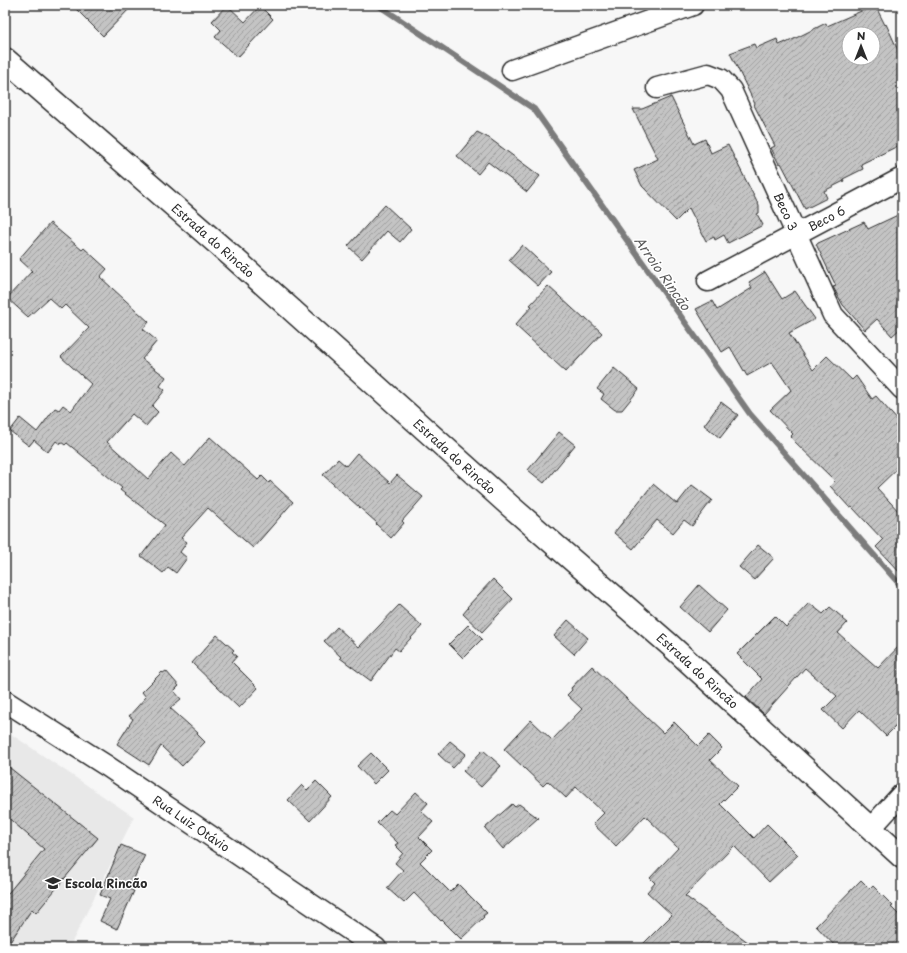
<svg xmlns="http://www.w3.org/2000/svg" width="907" height="953" font-family="'Playpen Sans',sans-serif">
	<style>
		.built { fill: #e8e8e8 }
		.lines { fill: none; stroke-linecap: round; stroke-linejoin: round }
		.stream { stroke: #7b7b7b; stroke-width: 6 }
		.building { fill: url(#building-hatch); stroke: #2b2b2b; fill-rule: evenodd }
		.street-casing { stroke: #2b2b2b; stroke-width: 23 }
		.secondary-casing { stroke: #2b2b2b; stroke-width: 25 }
		.street { stroke: #fff; stroke-width: 20 }
		.secondary { stroke: #fff; stroke-width: 22 }
		.labels { text-anchor: middle; dominant-baseline: central; stroke-width: 3; stroke-linejoin: round; paint-order: stroke }
		.street-label { font-size: 12px; fill: #2b2b2b; stroke: #fff }
		.poi-label { font-size: 12px; font-weight: bold; fill: #2b2b2b; stroke: #fff; text-anchor: start }
		.water-label { font-size: 13px; font-style: italic; fill: #5a5a5a; stroke: #fff }
	</style>
	<defs>
		<pattern id="building-hatch" width="6" height="6" patternUnits="userSpaceOnUse"><rect width="6" height="6" fill="#c4c4c4"/><path d="M-1 1l2-2M0 6l6-6M5 7l2-2" fill="none" stroke="#9f9f9f"/></pattern>
	</defs>
	<rect width="100%" height="100%" fill="#f7f7f7"/>
	<filter id="ink" filterUnits="userSpaceOnUse"><feTurbulence type="fractalNoise" baseFrequency=".025" numOctaves="2"/><feDisplacementMap in="SourceGraphic" scale="8" xChannelSelector="R" yChannelSelector="G"/><feConvolveMatrix kernelMatrix="1 2 1 2 8 2 1 2 1" color-interpolation-filters="sRGB"/></filter>
	<g filter="url(#ink)">
		<polygon class="built" points="5,730 134,817 69,948 5,948"/>
		<g class="lines">
			<polyline class="stream" points="378,5 534,109 750,414 902,587"/>
		</g>
		<g class="building">
			<polygon points="72,5 133,5 103,36"/>
			<polygon points="227,5 245,22 260,6 273,19 238,57 215,37 221,30 212,21"/>
			<path d="M875,5L885,25L886,24L902,59V144L861,164L863,169L843,179L844,181L824,191L827,198L805,209L781,163L779,164L771,148L775,146L754,105L755,104L730,53L754,44L756,48L777,39L779,45L786,42V43L826,23L827,26ZM849,34H873V58H849Z"/>
			<polygon points="671,97 694,144 705,139 711,153 728,145 759,206 759,213 757,214 763,225 728,243 724,235 715,240 714,237 706,241 689,208 676,221 642,186 634,170 658,159 633,109 642,109"/>
			<polygon points="477,132 489,138 540,176 527,192 488,162 478,174 457,156"/>
			<polygon points="385,205 411,229 400,242 387,231 362,259 348,246"/>
			<polygon points="902,213 902,327 892,336 877,319 865,330 843,305 833,287 836,286 816,244 864,222 868,229"/>
			<polygon points="50,223 82,250 84,248 107,269 100,277 149,322 143,329 157,341 142,359 166,377 160,386 165,390 152,406 158,412 146,426 132,414 107,442 148,479 171,453 185,466 210,437 258,480 262,476 269,483 270,481 293,502 253,548 208,508 181,538 187,542 180,552 187,558 176,573 168,567 163,573 141,556 165,525 120,490 122,488 67,443 65,445 61,442 60,444 56,441 48,452 34,440 29,446 10,431 20,418 37,432 55,408 59,410 63,405 71,411 91,384 61,357 89,328 65,305 61,309 49,298 28,317 7,298 32,271 19,259"/>
			<polygon points="522,245 551,272 538,286 509,260"/>
			<polygon points="765,272 782,299 795,291 815,319 789,333 813,370 827,356 852,380 856,376 872,399 876,396 899,422 895,426 902,433 902,464 877,488 902,515 902,575 876,547 883,540 852,507 850,508 830,486 835,481 790,437 793,434 770,410 791,390 772,362 747,376 730,347 722,352 696,309 712,301 717,310 752,288 749,282"/>
			<polygon points="548,286 584,319 585,317 602,333 566,372 515,325 532,306 530,305"/>
			<polygon points="614,368 639,389 622,410 615,410 601,399 604,394 597,389"/>
			<polygon points="721,402 738,415 720,438 704,425"/>
			<polygon points="559,432 575,445 544,483 528,470"/>
			<polygon points="357,453 390,483 397,475 423,497 402,521 404,523 391,538 376,524 377,523 323,475 338,459 346,466"/>
			<polygon points="653,484 677,504 692,485 712,500 692,526 684,520 673,533 657,520 633,549 614,533"/>
			<polygon points="758,545 774,558 754,580 739,567"/>
			<polygon points="493,579 513,599 482,632 463,614 468,608 467,607"/>
			<polygon points="699,585 727,610 708,632 680,607"/>
			<polygon points="809,603 823,614 830,607 843,618 842,619 847,623 838,633 878,668 902,643 902,720 886,736 859,710 842,728 823,710 837,696 805,668 764,714 746,697 762,679 737,654 775,616 786,627"/>
			<polygon points="399,605 422,626 399,651 395,648 371,681 340,658 341,657 324,641 337,627 359,647"/>
			<polygon points="568,620 588,638 574,654 554,636"/>
			<polygon points="468,625 482,639 463,658 449,644"/>
			<polygon points="217,635 234,650 232,652 237,656 232,662 258,688 239,708 192,663"/>
			<polygon points="592,666 663,733 674,722 698,746 709,735 722,748 710,760 738,786 720,804 754,838 767,824 798,855 769,882 734,846 685,896 756,948 639,948 672,915 647,892 655,883 650,878 678,848 645,816 616,846 593,824 604,813 576,787 566,798 548,781 543,786 504,749 531,720 552,740 582,709 567,695 572,690 571,688"/>
			<polygon points="166,671 179,686 174,691 181,699 170,708 198,733 197,734 205,742 182,766 161,746 149,765 117,744 133,719 129,716 146,697 142,692 162,672 163,673"/>
			<polygon points="450,741 466,754 453,768 438,754"/>
			<polygon points="483,750 501,766 481,787 463,771"/>
			<polygon points="371,753 388,770 374,784 357,766"/>
			<polygon points="5,764 98,838 36,913 32,909 6,948 5,897 44,849 5,815"/>
			<polygon points="316,781 332,797 310,821 288,800 302,785 307,790"/>
			<polygon points="416,792 428,803 421,811 433,822 419,837 432,850 420,862 450,892 458,884 487,913 483,916 484,917 461,939 442,920 441,921 414,893 404,903 387,888 403,870 395,863 403,853 395,845 398,843 377,823 390,810 395,814"/>
			<polygon points="512,804 515,807 519,804 538,818 503,849 485,828"/>
			<polygon points="121,845 145,855 129,889 134,891 117,929 100,921 110,899 100,895"/>
			<polygon points="861,880 870,889 873,886 893,906 891,907 902,918 902,948 837,948 816,926"/>
		</g>
		<g class="lines">
			<defs>
				<g id="street">
					<polyline points="512,70 693,5"/>
					<path id="s1" d="M657,88L708,74L721,79L731,90L833,315L902,389"/>
					<path id="s2" d="M708,281L902,178"/>
					<path id="s3" d="M5,701L107,766L376,948"/>
					<polyline points="871,828 902,794"/>
				</g>
				<g id="secondary">
					<path id="s4" d="M5,59L235,259L509,505L670,645L902,857"/>
				</g>
			</defs>
			<use href="#street" class="street-casing"/>
			<use href="#secondary" class="secondary-casing"/>
			<use href="#street" class="street"/>
			<use href="#secondary" class="secondary"/>
		</g>
	</g>
	<defs>
		<symbol id="school-bare" viewBox="-9 -9 18 18"><path d="M0-5L7-2L0 1L-7-2ZM-4 1L0 2.5L4 1V4Q0 6-4 4Z" fill="#2b2b2b" stroke="#fff" stroke-width="2.5" paint-order="stroke"/></symbol>
	</defs>
	<g fill-rule="evenodd">
		<use href="#school-bare" x="42" y="872" width="22" height="22"/>
	</g>
	<g class="labels">
		<g class="street-label">
			<text stroke="none"><textPath href="#s1" startOffset="215">Beco 3</textPath></text>
			<text stroke="none"><textPath href="#s2" startOffset="134">Beco 6</textPath></text>
			<text stroke="none"><textPath href="#s4" startOffset="276">Estrada do Rincão</textPath></text>
			<text stroke="none"><textPath href="#s4" startOffset="600">Estrada do Rincão</textPath></text>
			<text stroke="none"><textPath href="#s4" startOffset="924">Estrada do Rincão</textPath></text>
			<text stroke="none"><textPath href="#s3" startOffset="223">Rua Luiz Otávio</textPath></text>
		</g>
		<g class="poi-label">
			<text x="65" y="883">Escola Rincão</text>
		</g>
		<g class="water-label">
			<text transform="translate(663 273) rotate(55)">Arroio Rincão</text>
		</g>
	</g>
	<rect width="907" height="953" fill="none" stroke="#fff" stroke-width="20"/>
	<rect x="10" y="10" width="887" height="933" fill="none" stroke="#2b2b2b" stroke-width="1.5" filter="url(#ink)"/>
	<g transform="translate(861 46)"><circle r="19" fill="#ffffff" stroke="#aaaaaa"/>
	<path d="M0-3L7 15L0 10L-7 15Z" fill="#2b2b2b"/>
	<text y="-6" font-size="11" font-weight="bold" text-anchor="middle" fill="#2b2b2b">N</text>
	</g>
</svg>
